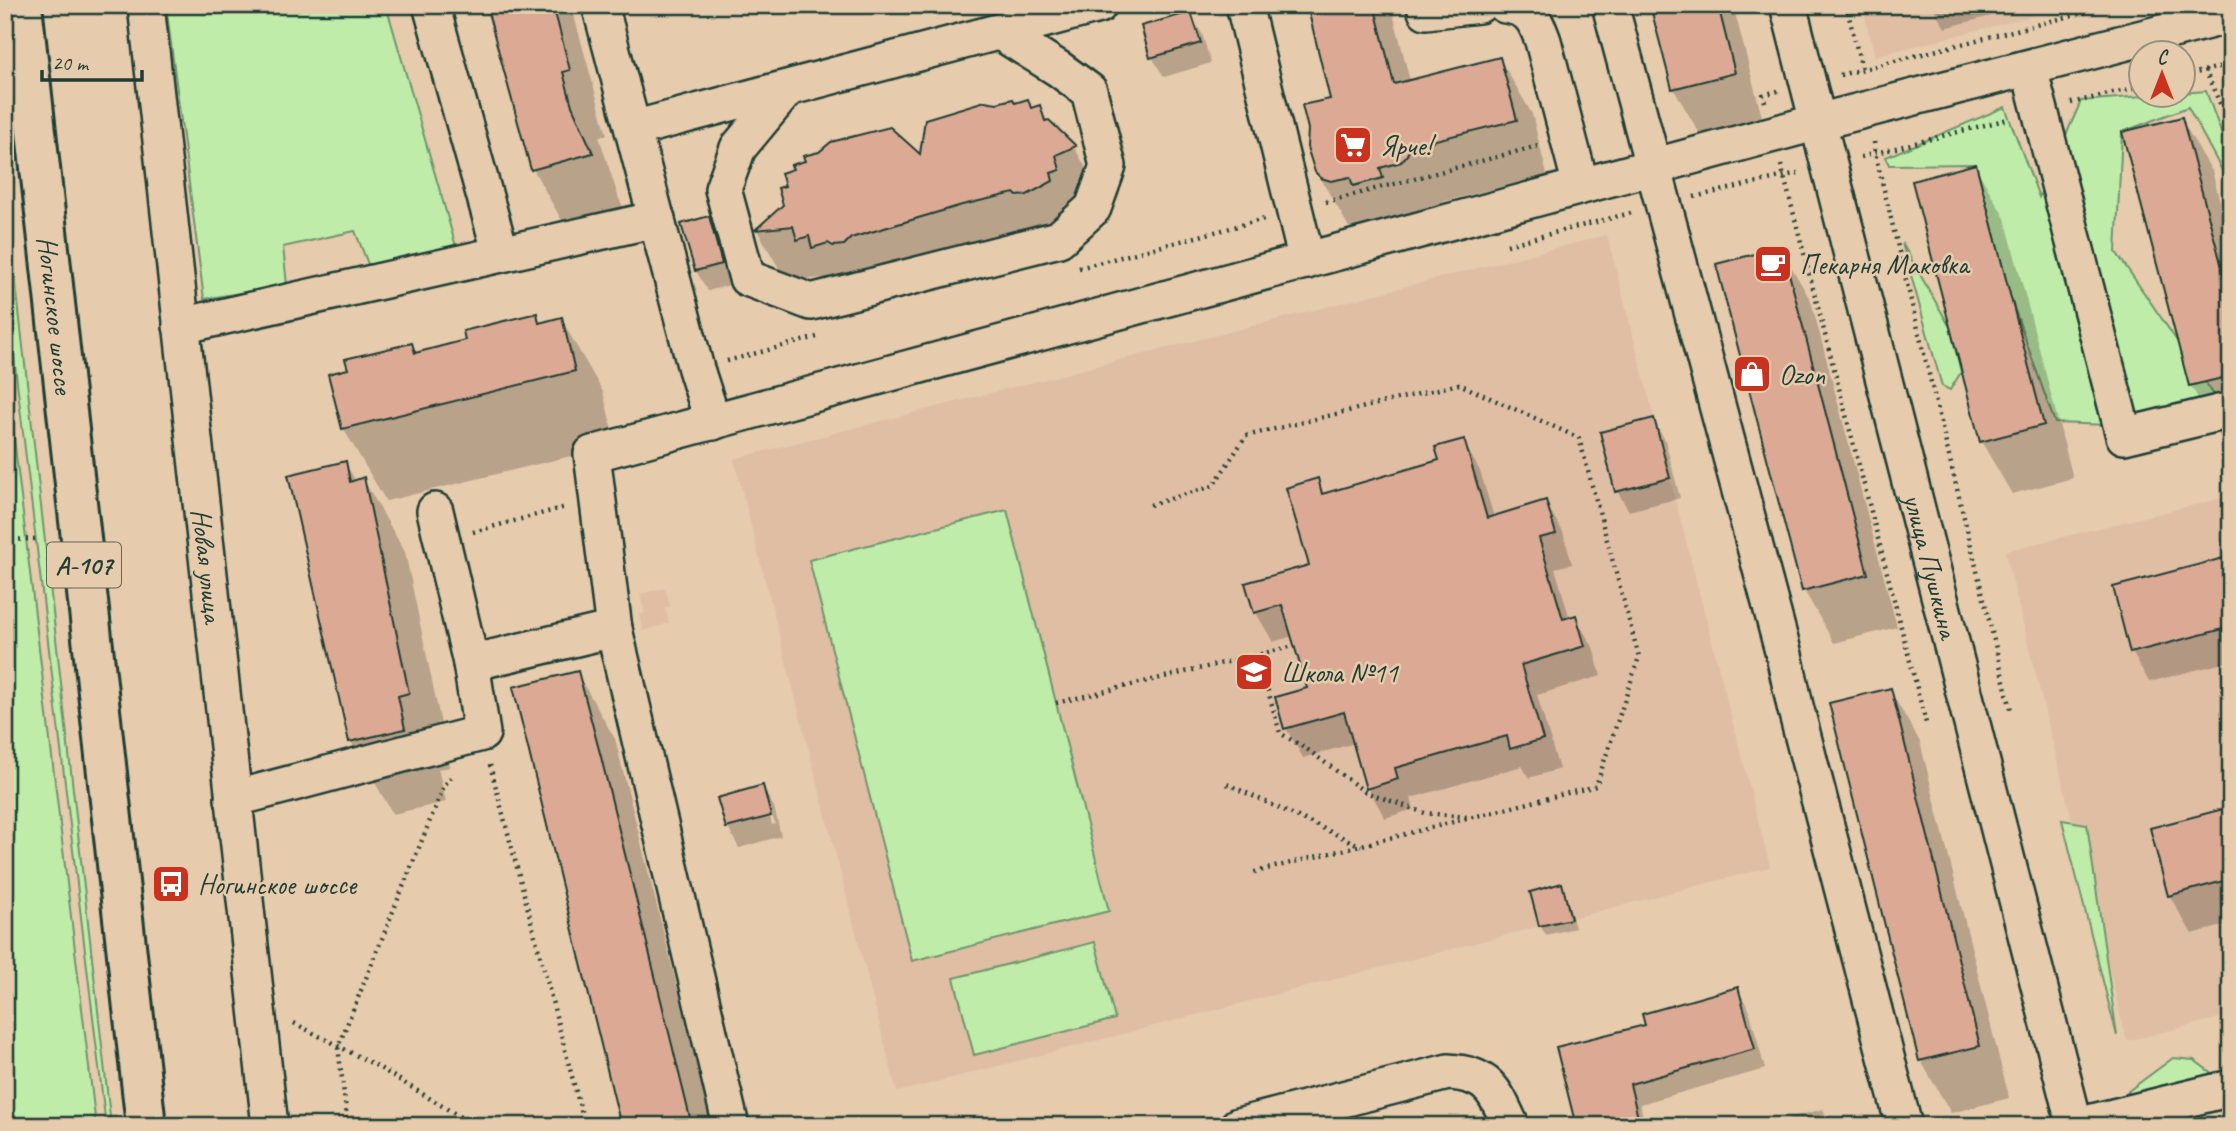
<svg xmlns="http://www.w3.org/2000/svg" width="2236" height="1131" font-family="Caveat,sans-serif">
	<style>
		.built { fill: #dfbea4 }
		.green { fill: #c0eca9; stroke: #70946e; stroke-width: 2 }
		.shadow { fill: #0003; fill-rule: evenodd }
		.building { fill: #dcaa94; stroke: #1f3d34; stroke-width: 2 }
		.lines { fill: none; stroke-linecap: round; stroke-linejoin: round }
		.minor-casing { stroke: #1f3d34; stroke-width: 40 }
		.highway-casing { stroke: #1f3d34; stroke-width: 44 }
		.path { stroke: #1f3d34; stroke-width: 4.5; stroke-dasharray: 2 5; stroke-linecap: butt }
		.minor { stroke: #e6cbad; stroke-width: 35 }
		.highway { stroke: #e6cbad; stroke-width: 38 }
		.labels { text-anchor: middle; dominant-baseline: central; stroke-width: 5; stroke-linejoin: round; paint-order: stroke }
		.shield { fill: #e6cbad; stroke: #5b6858; stroke-width: 2 }
		.shield-label { font-size: 26px; font-weight: bold; fill: #1f3d34 }
		.poi-label { font-size: 28px; fill: #1f3d34; stroke: #e6cbad; text-anchor: start }
		.street-label { font-size: 28px; fill: #1f3d34; stroke: #e6cbad }
	</style>
	<rect width="100%" height="100%" fill="#e6cbad"/>
	<filter id="ink" filterUnits="userSpaceOnUse"><feTurbulence type="fractalNoise" baseFrequency=".0143" numOctaves="2"/><feDisplacementMap in="SourceGraphic" scale="14" xChannelSelector="R" yChannelSelector="G"/><feConvolveMatrix kernelMatrix="1 2 1 2 8 2 1 2 1" color-interpolation-filters="sRGB"/></filter>
	<g filter="url(#ink)">
		<g class="built">
			<polygon points="1862,5 2077,5 1875,56"/>
			<polygon points="1607,235 1770,867 897,1092 734,459"/>
			<polygon points="2231,496 2231,1015 2127,1041 2005,551"/>
			<polygon points="665,588 670,606 665,608 669,623 643,631 639,615 645,613 640,594"/>
		</g>
		<g class="green">
			<polygon points="166,5 386,5 457,250 370,269 355,231 283,247 287,285 204,299"/>
			<polygon points="2206,91 2231,160 2231,187 2188,107 2122,132 2116,252 2225,411 2162,427 2055,423 2011,299 1976,164 1889,165 1886,157 2005,107 2039,197 2081,101"/>
			<polygon points="5,187 111,1126 106,1126 5,282"/>
			<polygon points="1902,243 1950,327 1961,372 1950,390 1942,386"/>
			<polygon points="5,363 96,1126 5,1126"/>
			<polygon points="1007,510 1109,911 912,961 809,560"/>
			<polygon points="2062,820 2087,824 2117,1036"/>
			<polygon points="1095,942 1115,1019 974,1055 954,978"/>
			<polygon points="2173,1058 2194,1060 2221,1080 2175,1112 2127,1092"/>
		</g>
		<g class="shadow">
			<polygon points="488,5 571,5 607,135 599,137 619,199 629,219 570,235 533,169"/>
			<polygon points="1309,5 1391,5 1410,81 1500,59 1532,114 1547,175 1442,202 1438,211 1355,233 1349,227 1316,171 1332,100"/>
			<polygon points="1652,5 1733,5 1764,125 1704,141 1673,88"/>
			<polygon points="1932,5 2033,5 1945,28"/>
			<polygon points="1190,14 1202,34 1211,63 1164,77 1152,57"/>
			<polygon points="1027,101 1032,109 1040,107 1048,122 1074,147 1104,199 1089,223 829,292 821,278 787,282 757,230 785,206 787,187 922,158 1015,105"/>
			<polygon points="2181,119 2212,171 2231,244 2231,436 2221,438 2191,386 2124,134"/>
			<polygon points="1975,166 2005,218 2073,478 2012,494 1981,441"/>
			<polygon points="709,218 720,238 733,284 708,291 696,271"/>
			<polygon points="1781,249 1811,301 1897,627 1834,643 1804,590"/>
			<polygon points="536,315 541,324 561,319 603,392 616,445 386,501 343,428 350,370 412,345 417,354 467,342"/>
			<polygon points="1653,420 1665,440 1680,498 1629,511 1617,491"/>
			<polygon points="1463,441 1480,471 1494,517 1545,502 1563,532 1572,564 1555,568 1570,619 1575,617 1593,647 1601,676 1537,695 1559,769 1529,778 1522,766 1411,798 1414,809 1385,818 1368,788 1355,743 1303,758 1286,728 1309,690 1293,636 1273,642 1256,613 1247,584 1311,566 1317,480 1325,495 1441,461"/>
			<polygon points="345,463 356,481 363,479 405,552 450,767 438,769 446,802 393,814 351,741"/>
			<polygon points="2231,558 2231,661 2149,682 2132,652"/>
			<polygon points="577,673 615,739 712,1126 623,1126"/>
			<polygon points="1890,690 1920,742 2009,1098 1951,1113 1921,1061 1831,704"/>
			<path d="M762,787L774,807L781,836L739,848L728,828L719,799ZM767,807H770L775,824L772,825Z"/>
			<polygon points="2231,809 2231,924 2192,934 2169,895"/>
			<polygon points="1561,885 1566,895 1575,928 1546,935 1540,926 1532,893"/>
			<polygon points="1737,989 1749,1009 1765,1069 1640,1104 1645,1126 1577,1126 1647,1026"/>
			<polygon points="1823,1109 1831,1126 1791,1126 1789,1118"/>
			<polygon points="1452,1121 1455,1126 1433,1126"/>
		</g>
		<g class="building">
			<polygon points="486,5 553,5 570,70 563,72 572,106 593,153 531,170"/>
			<polygon points="1307,5 1374,5 1394,84 1500,57 1517,120 1411,146 1407,155 1401,162 1380,168 1383,178 1353,186 1350,177 1331,181 1321,178 1315,172 1307,147 1308,129 1302,105 1330,99"/>
			<polygon points="1650,5 1718,5 1735,73 1672,89"/>
			<polygon points="1191,12 1201,43 1150,58 1141,26"/>
			<polygon points="1013,99 1015,103 1028,99 1031,108 1040,105 1045,121 1049,120 1076,146 1056,155 1060,170 1051,173 1053,181 1027,195 1017,196 1014,193 962,205 851,238 844,245 833,246 828,243 812,248 809,236 797,240 793,226 755,230 783,205 778,188 785,186 781,173 793,169 791,165 805,161 803,156 819,152 831,142 890,127 920,154 925,119 985,101 997,103"/>
			<polygon points="2182,117 2231,301 2231,376 2189,386 2122,132"/>
			<polygon points="1976,164 2044,425 1980,442 1912,181"/>
			<polygon points="709,216 722,264 695,271 681,224"/>
			<polygon points="1782,247 1868,574 1802,591 1716,264"/>
			<polygon points="537,313 539,323 562,317 575,371 342,429 328,374 348,369 345,359 412,343 415,353 465,340 463,331"/>
			<polygon points="1654,418 1670,478 1615,492 1600,432"/>
			<polygon points="1464,439 1487,518 1546,500 1556,534 1539,538 1563,619 1576,615 1585,646 1521,665 1543,739 1510,749 1507,736 1395,768 1398,779 1366,789 1344,712 1284,729 1275,697 1307,688 1282,605 1254,613 1245,583 1309,565 1286,488 1318,478 1322,494 1439,460 1435,447"/>
			<polygon points="346,461 350,482 364,477 409,693 398,696 405,729 349,742 288,475"/>
			<polygon points="2231,556 2231,627 2130,653 2113,587"/>
			<polygon points="578,671 601,757 692,1126 621,1126 513,687"/>
			<polygon points="1891,688 1980,1046 1919,1061 1829,703"/>
			<polygon points="763,785 771,816 726,828 717,798"/>
			<polygon points="2231,807 2231,879 2168,896 2150,828"/>
			<polygon points="1562,883 1571,919 1539,926 1530,892"/>
			<polygon points="1738,987 1755,1049 1630,1084 1640,1126 1576,1126 1556,1047 1645,1025 1642,1014"/>
		</g>
		<g class="lines">
			<defs>
				<g id="minor">
					<path id="s1" d="M146,5L270,1126"/>
					<polyline points="431,5 501,254"/>
					<polyline points="600,5 696,369 713,422"/>
					<polyline points="1244,5 1307,261"/>
					<polyline points="1425,5 1426,11 1479,5"/>
					<path d="M1505,5C1530,8 1535,19 1543,41L1581,186"/>
					<polyline points="1610,5 1784,655 1795,706 1904,1126"/>
					<path id="s2" d="M1788,5L2075,1126"/>
					<polyline points="2029,68 2124,436 2231,410"/>
					<polyline points="787,89 738,148 723,189 747,278 811,302 1059,239 1093,208 1108,166 1089,91 1059,69 1000,32"/>
					<polyline points="633,129 1099,5"/>
					<polyline points="181,326 657,219"/>
					<polyline points="471,663 614,629"/>
					<polyline points="233,799 482,733 471,663 435,511"/>
					<polyline points="731,1126 614,629 592,454 1818,122 2231,15"/>
					<path d="M1238,1126L1448,1072C1489,1074 1495,1091 1511,1126"/>
					<polyline points="2077,1126 2231,1088"/>
				</g>
				<g id="highway">
					<path id="s3" d="M22,5L146,1126"/>
				</g>
			</defs>
			<use href="#minor" class="minor-casing"/>
			<use href="#highway" class="highway-casing"/>
			<g class="path">
				<polyline points="1846,5 1862,69"/>
				<polyline points="2205,70 2231,128"/>
				<polyline points="1840,75 2114,5"/>
				<polyline points="2184,76 2231,64"/>
				<polyline points="1765,102 1763,95 1778,91"/>
				<polyline points="2071,103 2142,86"/>
				<polyline points="1874,142 1875,153 2011,710"/>
				<polyline points="1861,157 2008,119"/>
				<polyline points="1781,165 1926,723"/>
				<polyline points="1694,197 1798,173"/>
				<polyline points="1326,202 1538,146"/>
				<polyline points="1507,245 1631,213"/>
				<polyline points="1079,268 1264,219"/>
				<polyline points="727,361 817,337"/>
				<polyline points="1150,505 1213,486 1246,436 1459,384 1579,438 1639,657 1596,786 1251,873"/>
				<polyline points="473,532 566,507"/>
				<polyline points="5,540 36,539"/>
				<polyline points="1258,656 1280,733 1308,750 1365,792 1425,813 1467,817"/>
				<polyline points="1056,703 1294,646"/>
				<polyline points="490,765 585,1126"/>
				<polyline points="1227,784 1361,846"/>
				<polyline points="294,1023 375,1065 475,1126"/>
				<polyline points="348,1126 338,1047 444,786 451,777"/>
			</g>
			<use href="#minor" class="minor"/>
			<use href="#highway" class="highway"/>
		</g>
	</g>
	<defs>
		<symbol id="supermarket-square" viewBox="-11 -11 22 22"><rect x="-9" y="-9" width="18" height="18" rx="4" fill="#c8321e" stroke="#e6cbad"/><path d="M-6-5.5h2.5l.6 2H6L4.5 2H-2.5L-4.4-4H-6ZM-1.5 3.2a1.3 1.3 0 1 0 .1 0ZM3 3.2a1.3 1.3 0 1 0 .1 0Z" fill="#fff"/></symbol>
		<symbol id="cafe-square" viewBox="-11 -11 22 22"><rect x="-9" y="-9" width="18" height="18" rx="4" fill="#c8321e" stroke="#e6cbad"/><path d="M-5.5-4.5H6V0H3Q3 3.5 0 3.5H-2.5Q-5.5 3.5-5.5 0ZM3-3.2v2h1.7v-2ZM-6 4.5H4V6H-6Z" fill="#fff"/></symbol>
		<symbol id="shop-square" viewBox="-11 -11 22 22"><rect x="-9" y="-9" width="18" height="18" rx="4" fill="#c8321e" stroke="#e6cbad"/><path d="M-5-2.5h2.3a2.7 3.5 0 0 1 5.4 0H5L5.5 6h-11ZM-1.5-2.5h3a1.5 2.3 0 0 0-3 0Z" fill="#fff"/></symbol>
		<symbol id="school-square" viewBox="-11 -11 22 22"><rect x="-9" y="-9" width="18" height="18" rx="4" fill="#c8321e" stroke="#e6cbad"/><path d="M0-5L7-2L0 1L-7-2ZM-4 1L0 2.5L4 1V4Q0 6-4 4Z" fill="#fff"/></symbol>
		<symbol id="bus-square" viewBox="-11 -11 22 22"><rect x="-9" y="-9" width="18" height="18" rx="4" fill="#c8321e" stroke="#e6cbad"/><path d="M-5-6H5V4H4V6H2V4H-2V6H-4V4H-5ZM-3.5-4V0h7V-4ZM-3.5 1.2v1.5H-2V1.2ZM2 1.2v1.5H3.5V1.2Z" fill="#fff"/></symbol>
	</defs>
	<g fill-rule="evenodd">
		<use href="#supermarket-square" x="1331" y="123" width="44" height="44"/>
		<use href="#cafe-square" x="1751" y="242" width="44" height="44"/>
		<use href="#shop-square" x="1730" y="352" width="44" height="44"/>
		<use href="#school-square" x="1232" y="650" width="44" height="44"/>
		<use href="#bus-square" x="149" y="862" width="44" height="44"/>
	</g>
	<g class="labels">
		<rect class="shield" x="47" y="542.5" width="74" height="45" rx="5"/>
		<g class="shield-label">
			<text x="84" y="565">А-107</text>
		</g>
		<g class="poi-label">
			<text x="1380" y="145">Ярче!</text>
			<text x="1800" y="264">Пекарня Маковка</text>
			<text x="1779" y="374">Ozon</text>
			<text x="1281" y="672">Школа №11</text>
			<text x="198" y="884">Ногинское шоссе</text>
		</g>
		<g class="street-label">
			<text stroke="none"><textPath href="#s3" startOffset="312">Ногинское шоссе</textPath></text>
			<text stroke="none"><textPath href="#s2" startOffset="579">улица Пушкина</textPath></text>
			<text stroke="none"><textPath href="#s1" startOffset="564">Новая улица</textPath></text>
		</g>
	</g>
	<rect width="2236" height="1131" fill="none" stroke="#e6cbad" stroke-width="28"/>
	<rect x="14" y="14" width="2208" height="1103" fill="none" stroke="#1f3d34" stroke-width="2.5" filter="url(#ink)"/>
	<g transform="translate(2162 74)"><circle r="33" fill="#e6cbad" stroke="#96927d" stroke-width="2"/>
	<path d="M0-5L12 26L0 18L-12 26Z" fill="#c8321e"/>
	<text y="-10" font-size="19" font-weight="bold" text-anchor="middle" fill="#1f3d34">С</text>
	</g>
	<path d="M42 70v10h100v-10" fill="none" stroke="#1f3d34" stroke-width="3.5"/>
	<text x="52" y="70" font-size="21" fill="#1f3d34" stroke="#e6cbad" stroke-width="5" paint-order="stroke">20 m</text>
</svg>
